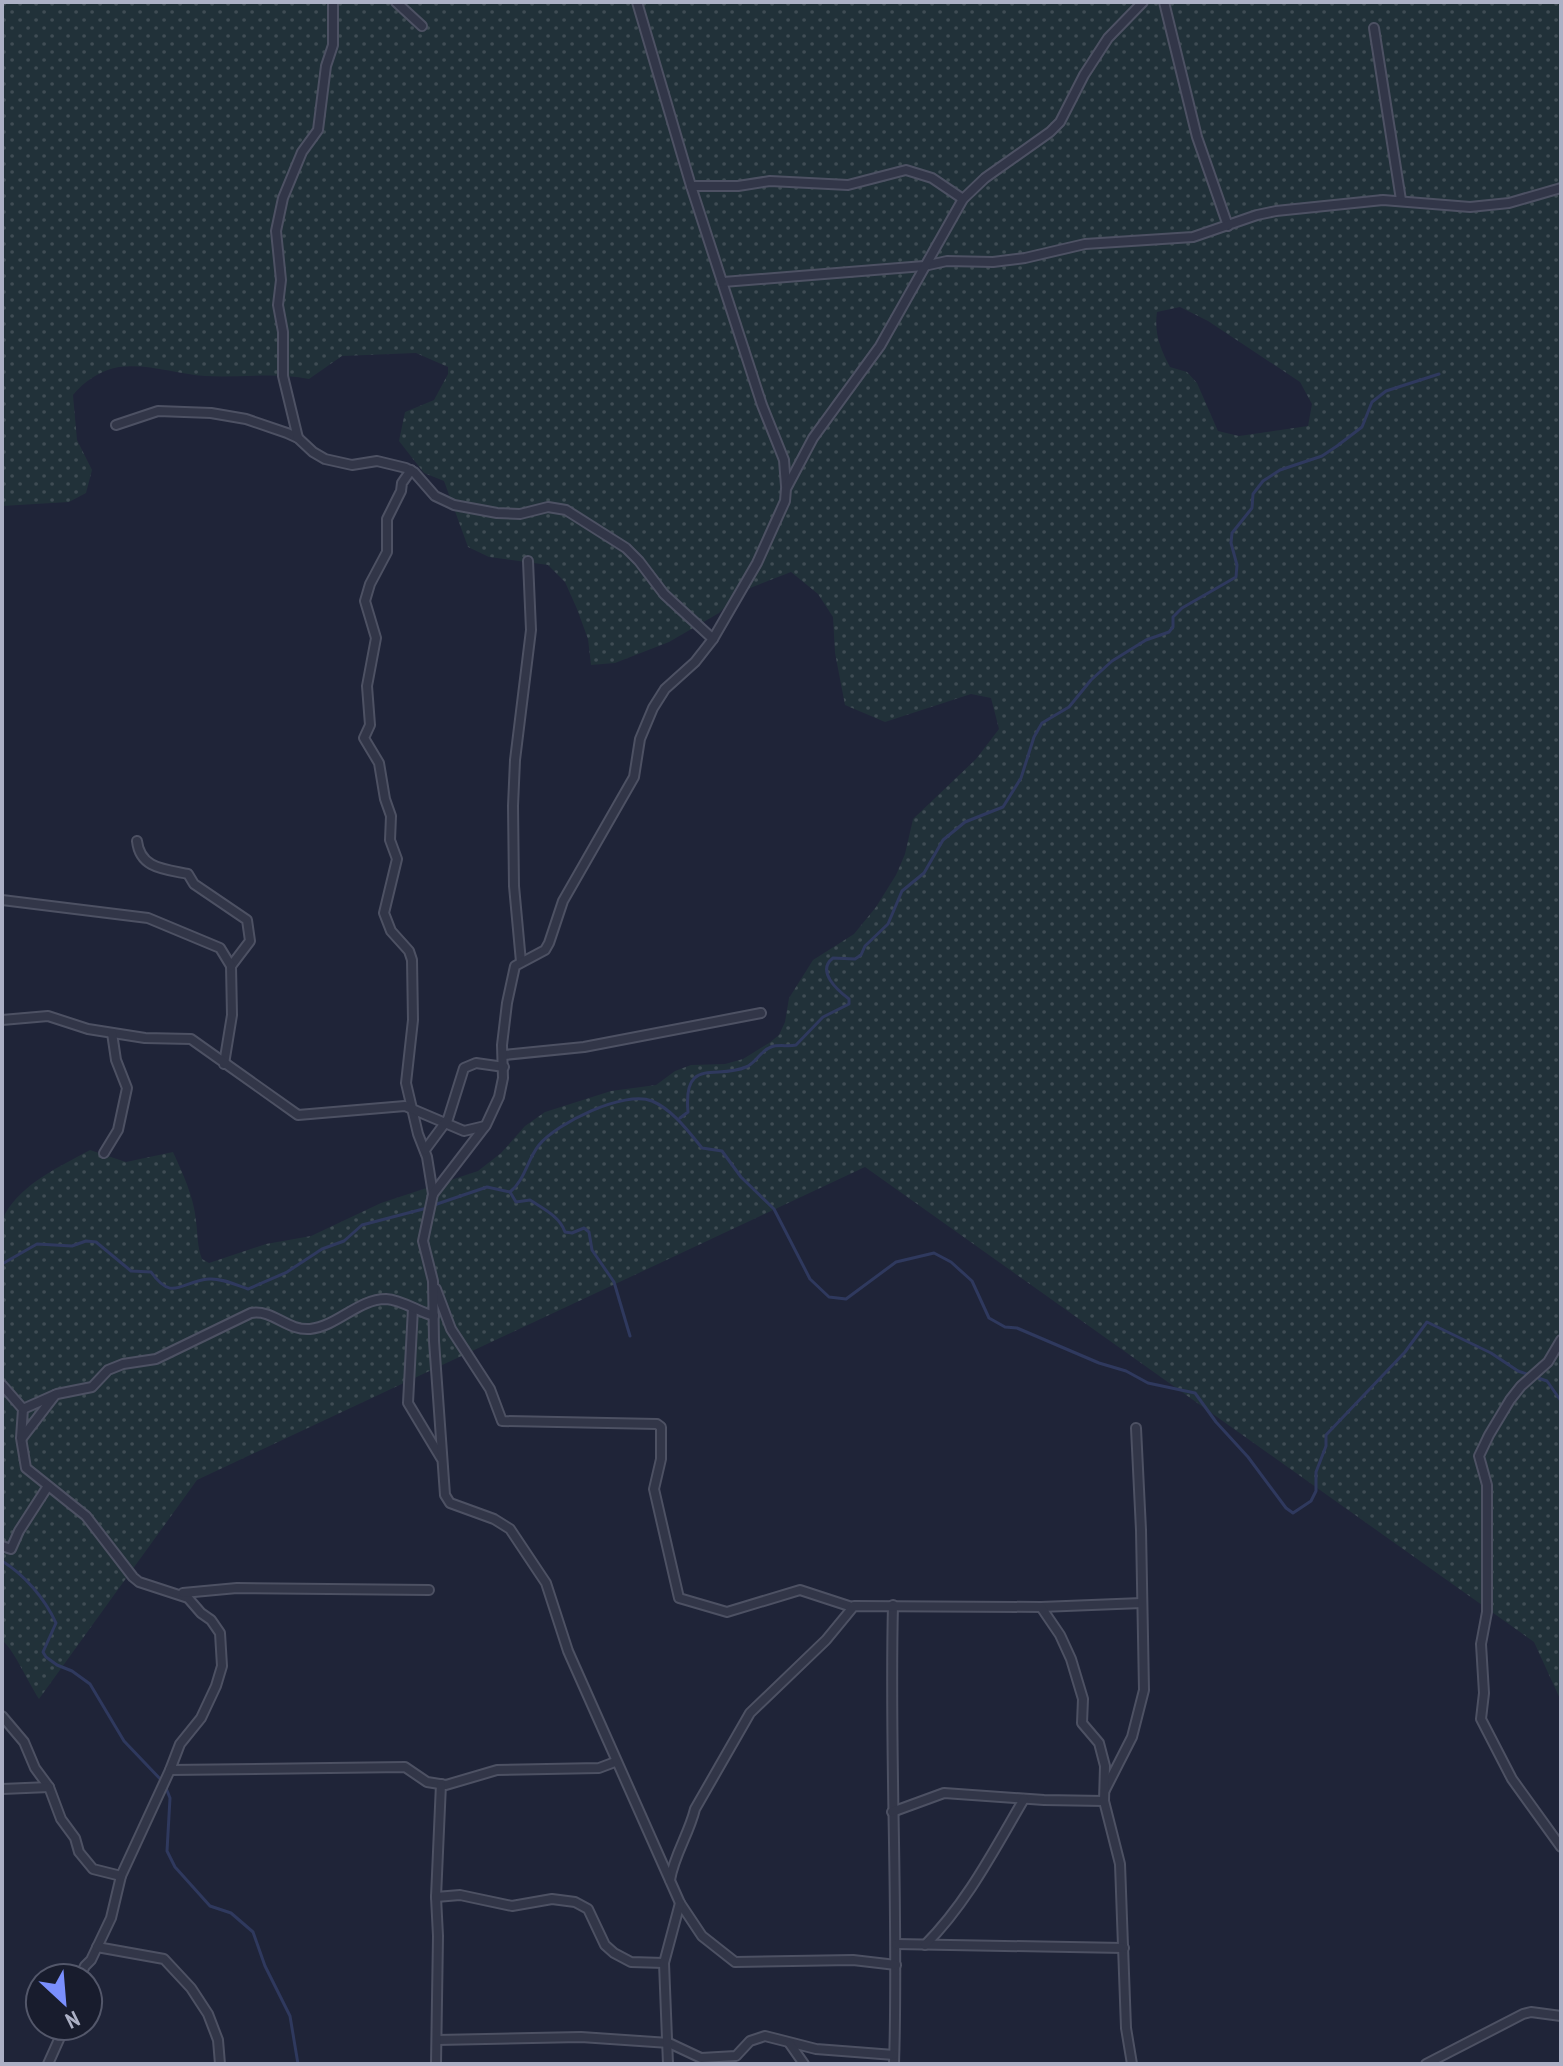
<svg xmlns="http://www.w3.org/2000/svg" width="1563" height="2066" font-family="'PT Sans Narrow',sans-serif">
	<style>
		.grass { fill: url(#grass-dots); fill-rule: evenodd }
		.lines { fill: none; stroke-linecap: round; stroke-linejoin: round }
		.stream { stroke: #2f395e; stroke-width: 3 }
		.minor-casing { stroke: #4d5163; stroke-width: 12 }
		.minor { stroke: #323648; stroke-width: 8 }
	</style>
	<defs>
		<pattern id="grass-dots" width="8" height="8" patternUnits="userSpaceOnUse" patternTransform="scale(2)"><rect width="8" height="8" fill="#213139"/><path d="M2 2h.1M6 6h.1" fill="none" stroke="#3f4c54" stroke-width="1.8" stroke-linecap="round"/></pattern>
	</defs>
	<rect width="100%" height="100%" fill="#1f2438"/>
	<path class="grass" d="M2,2H1561V1701L1534,1642L865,1167L197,1480L39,1699C29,1684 14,1650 2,1640V1232C3,1227 3,1219 5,1214C22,1183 61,1166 90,1150L126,1162L173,1152C183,1174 194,1197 196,1221C198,1235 197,1246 202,1259L209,1263L266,1244L311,1236L381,1203L478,1171L501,1153L525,1126L545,1112L611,1091L656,1085L675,1071L691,1065L725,1064L743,1059L769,1043L779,1035L785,1022L789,998L813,960L854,934L876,907L896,875L905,854L913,819L976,759L999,729L991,698L971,694L885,722L845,705L835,653L833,617L818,594L791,572L740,592L719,613L669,642L615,663L591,665L588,639L577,609L565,582L548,565L489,557L468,547L444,481L424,473L399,441L405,412L434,400L448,374V367L416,353L342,356L309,379C274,372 240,378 205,376C177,374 147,363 119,367C101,370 83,382 73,395L77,440L92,470L86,493L69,502L2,506ZM1180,307L1208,321L1300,382L1312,404L1308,426L1239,436L1218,431L1197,383L1187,372L1170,367C1160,348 1154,333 1157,312Z"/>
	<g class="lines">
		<g class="stream">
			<path d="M680,1118L688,1112C683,1056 716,1080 746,1067C756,1063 760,1051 771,1047C779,1044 788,1047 796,1045L823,1017L849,1004V999C837,990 816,971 833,958L855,959L861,955L865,946L888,924L902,891L924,873L943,840L965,822L1003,807L1021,778L1034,737L1042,723L1069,707L1091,680L1112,661L1146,640L1169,632L1173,627V617L1182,608L1236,577L1237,565L1231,543L1232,533L1252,508L1253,494L1263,481L1280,470L1322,456L1337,446L1362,427L1372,402L1386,391L1439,374"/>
			<path d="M510,1192L516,1202L530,1200C544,1209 560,1217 565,1232L572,1233L584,1228L589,1232L592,1250L614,1282L630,1336"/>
			<path d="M434,1205L487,1187L510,1192C525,1180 527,1160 539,1145C557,1123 624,1090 652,1101C673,1110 688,1131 702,1148L722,1151L741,1177L774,1209L810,1279L829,1297L846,1299L896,1262L934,1253L951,1262L972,1281L989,1318L1005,1327L1017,1328L1099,1363L1126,1371L1148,1383L1195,1393L1216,1422L1248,1457L1286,1508L1293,1513L1311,1501L1316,1491V1472L1326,1446V1435L1405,1352L1427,1322L1491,1353L1518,1371L1547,1381L1561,1401"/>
			<path d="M2,1264L37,1244L72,1246L86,1241L96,1242L131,1271L151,1272C173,1303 181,1281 209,1279C222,1278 236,1285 248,1289L287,1272L322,1249L344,1241L362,1225L427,1208"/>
			<path d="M2,1561C25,1575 45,1599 56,1623L43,1652L46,1657L57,1665L72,1671L90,1684L124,1741L164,1783L170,1798L167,1851L175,1867L210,1906L231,1913L253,1932L265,1966L290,2016L298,2064"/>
		</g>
		<defs>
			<g id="minor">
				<polyline points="396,2 422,26"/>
				<polyline points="637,2 691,186 762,405 784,460 786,486"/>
				<polyline points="1164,2 1197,137 1228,226"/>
				<polyline points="1374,28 1401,200"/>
				<polyline points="691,186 738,186 770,181 848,185 906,170 932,178 963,199"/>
				<polyline points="723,282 924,266 947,261 993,262 1025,258 1085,244 1193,237 1257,215 1276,211 1383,200 1470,207 1509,203 1561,188"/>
				<polyline points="116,425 158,411 211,413 246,419 287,433 298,438 313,452 325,459 352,465 377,461 406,468 414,472 435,496 454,505 497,513 520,514 548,507 566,510 626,548 639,561 664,594 713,639"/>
				<polyline points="298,438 283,376 283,332 278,305 281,280 276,231 283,198 302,152 318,130 326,66 333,45 333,2"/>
				<polyline points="411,470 402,483 401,491 387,519 387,552 370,584 365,601 376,638 367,686 370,725 364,738 379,763 385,799 391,816 390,840 397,859 384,913 391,931 409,951 412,960 413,1020 406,1083 418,1134 427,1157 433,1194"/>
				<path d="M137,841C140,868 163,869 188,874L194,884L247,920L250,941L231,966L232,1015L224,1064"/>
				<polyline points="2,900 148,918 220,948 231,966"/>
				<polyline points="521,962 514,886 513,806 515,760 531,630 528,561"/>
				<polyline points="2,1020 48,1016 88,1029 145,1038 191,1039 298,1115 405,1106 464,1131 485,1126"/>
				<polyline points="504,1055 584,1047 761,1013"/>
				<polyline points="425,1150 448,1119 464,1068 476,1063 504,1067"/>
				<polyline points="104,1153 118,1130 127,1088 116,1060 112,1033"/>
				<polyline points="436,1289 451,1329 490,1389 502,1421 657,1424 661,1427 661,1459 654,1489 679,1598 727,1612 800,1590 852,1607"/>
				<polyline points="413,1308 408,1403 441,1458"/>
				<polyline points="1561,1340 1548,1362 1521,1386 1510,1400 1489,1435 1479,1456 1487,1485 1487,1612 1481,1644 1484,1693 1481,1719 1512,1779 1561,1847"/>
				<polyline points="2,1385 23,1409 21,1438 26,1468 86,1516 133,1577 139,1582 188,1598 201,1613 211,1620 220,1633 222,1666 216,1686 201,1718 180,1744 170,1770 121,1876 111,1918 91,1960 85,1966 79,1978"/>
				<path d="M23,1409L57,1394L92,1387L108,1370L123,1364L156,1359L251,1313C273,1309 287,1331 310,1329C338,1326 358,1299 386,1299C403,1300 418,1312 434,1316"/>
				<polyline points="22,1438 55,1395"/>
				<polyline points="2,1546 11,1549 19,1531 48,1486"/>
				<polyline points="183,1593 237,1588 429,1590"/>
				<path d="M893,1605C889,1758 899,1911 894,2064"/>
				<polyline points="1041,1607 1142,1603"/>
				<polyline points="2,1716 24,1742 35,1768 49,1787 61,1819 75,1838 79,1852 93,1869 121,1876"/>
				<polyline points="170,1770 405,1767 427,1782 446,1785 497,1770 599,1768 615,1762"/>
				<polyline points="2,1789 49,1787"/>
				<polyline points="1105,1790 1132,1737 1144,1690 1141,1530 1136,1428"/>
				<polyline points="892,1812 944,1793 1044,1800 1104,1801"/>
				<path d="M670,1880C674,1855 689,1834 695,1809L750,1713L826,1640L854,1606L1041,1607L1060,1635L1071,1659L1083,1699L1082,1723L1099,1743L1105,1766L1104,1801L1120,1864L1126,2028L1132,2064"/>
				<polyline points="436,1897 460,1895 512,1906 552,1899 575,1902 588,1909 605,1945 614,1953 631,1962 664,1963"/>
				<polyline points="896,1944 1124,1948"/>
				<path d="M925,1945C967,1903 994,1850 1024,1799"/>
				<polyline points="97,1947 164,1959 191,1988 208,2014 218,2040 220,2064"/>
				<polyline points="896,1965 853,1960 735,1962 702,1936 680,1903 568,1651 546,1583 510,1529 494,1519 450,1503 445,1495 434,1341 433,1281 423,1241 433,1194 486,1125 499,1097 503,1078 502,1045 507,1003 515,966 545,950 549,943 563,901 634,777 640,739 653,708 665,689 695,662 713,639 757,563 785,501 786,489 813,438 880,346 963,199 985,178 1050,132 1060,122 1084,75 1108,38 1143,2"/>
				<polyline points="437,2040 581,2037 669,2043 701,2058 736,2056 750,2041 765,2036 816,2049 894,2055"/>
				<polyline points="790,2044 804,2064"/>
				<polyline points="48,2064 65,2026"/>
				<polyline points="436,2064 438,1936 436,1897 441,1784"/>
				<polyline points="668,2064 664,1963 680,1903"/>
				<polyline points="1426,2064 1523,2014 1531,2012 1561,2016"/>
			</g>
		</defs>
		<use href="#minor" class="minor-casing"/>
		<use href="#minor" class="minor"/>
	</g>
	<rect width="1563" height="2066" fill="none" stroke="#acb0c5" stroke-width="8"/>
	<g transform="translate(64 2002) rotate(154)"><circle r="38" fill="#181c2d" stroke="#53576a" stroke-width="2"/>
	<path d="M0-6L14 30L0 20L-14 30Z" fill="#7a8ffd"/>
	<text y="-12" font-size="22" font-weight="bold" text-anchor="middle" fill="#acb0c5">N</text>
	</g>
</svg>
